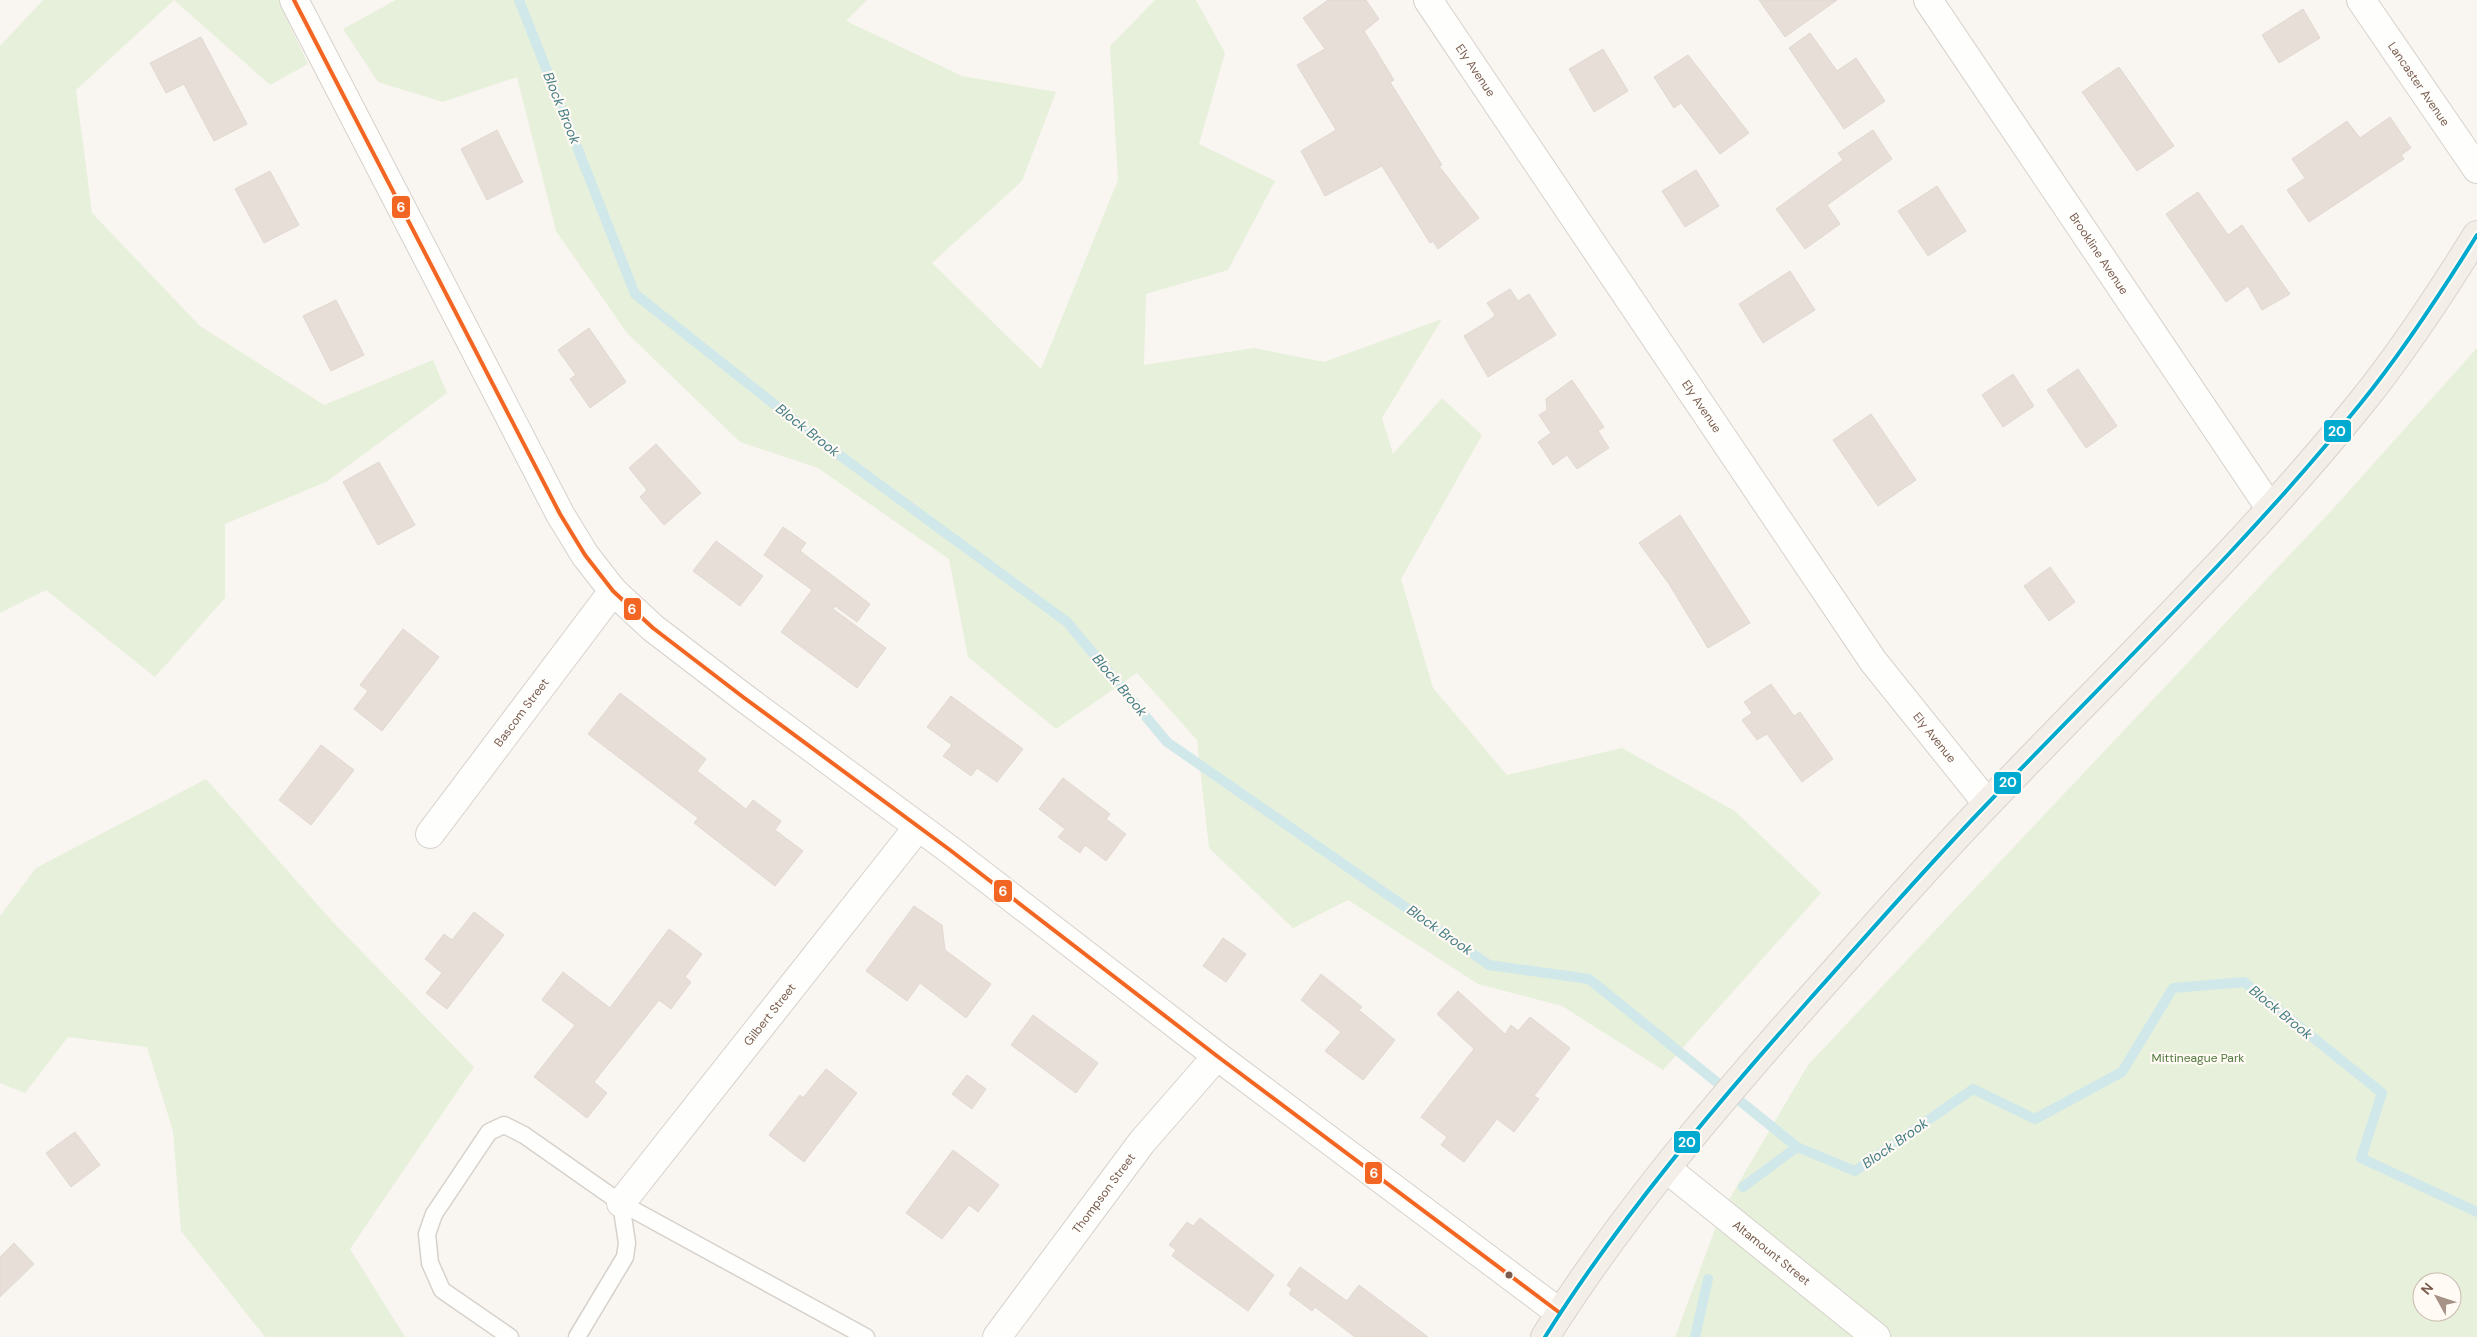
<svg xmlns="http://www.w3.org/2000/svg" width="2477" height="1337" font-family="'DM Sans',sans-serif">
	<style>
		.green { fill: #e7f0db; fill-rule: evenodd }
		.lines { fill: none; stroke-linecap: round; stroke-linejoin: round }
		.stream { stroke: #d0e8ea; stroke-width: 10 }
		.building { fill: #e6ded7; stroke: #e2d8d2 }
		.service-casing { stroke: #d7d1cb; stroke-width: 19 }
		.minor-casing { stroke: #d7d1cb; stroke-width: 30 }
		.primary-casing { stroke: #dad1cc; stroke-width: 30 }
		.service { stroke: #fefefd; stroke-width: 16 }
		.minor { stroke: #fefefd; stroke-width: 28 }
		.primary { stroke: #f3eee8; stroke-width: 28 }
		.bus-1-casing { stroke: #fffaf3; stroke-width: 8 }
		.bus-2-casing { stroke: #fffaf3; stroke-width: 8 }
		.bus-1 { stroke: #f26522; stroke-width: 4 }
		.bus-2 { stroke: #00a9ce; stroke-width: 4 }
		.bus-dot { fill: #7a5c4d; stroke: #fffaf3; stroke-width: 2 }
		.labels { text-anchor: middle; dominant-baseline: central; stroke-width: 4.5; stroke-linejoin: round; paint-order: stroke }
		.street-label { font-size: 12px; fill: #7a5c4d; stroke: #fffaf3 }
		.park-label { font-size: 12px; fill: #537a41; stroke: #fffaf3 }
		.water-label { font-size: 14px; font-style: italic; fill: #437c86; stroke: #fffaf3 }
		.line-badge { stroke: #fffaf3; stroke-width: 2 }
		.badge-label { font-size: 14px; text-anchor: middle; font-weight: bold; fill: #fff }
	</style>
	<rect width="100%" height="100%" fill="#f9f5f0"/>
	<g class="green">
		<polygon points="43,0 278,0 308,64 270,85 174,0 76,90 92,213 200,326 324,405 433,360 447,393 326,482 225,524 225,598 155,677 46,590 0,613 0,46"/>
		<polygon points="396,0 867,0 846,21 962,76 1056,92 1022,181 932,263 1041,369 1118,180 1110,46 1155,0 1196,0 1225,53 1199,144 1275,181 1228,270 1146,294 1144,365 1254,348 1324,362 1442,319 1382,418 1393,454 1442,398 1482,435 1401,579 1433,688 1507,775 1622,748 1735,811 1821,893 1663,1070 1562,1006 1478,984 1348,900 1293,928 1209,848 1197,740 1137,673 1056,729 968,657 949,559 818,468 740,442 627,333 556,231 517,77 443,102 378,82 343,29"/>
		<path d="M2477,348V1337H1675L1721,1213L1808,1065L2332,510ZM2422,1282H2452V1312H2422Z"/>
		<polygon points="206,779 332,921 474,1067 350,1249 405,1337 265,1337 181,1231 173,1131 147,1047 68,1037 25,1093 0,1083 0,916 36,868"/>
	</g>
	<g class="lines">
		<g class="stream">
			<polyline points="519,0 635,294 827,446 1067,622 1167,742 1489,965 1589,979 1797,1147 1855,1171 1973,1089 2035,1119 2122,1072 2173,988 2244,982 2382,1093 2361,1158 2477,1212"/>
			<polyline points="1743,1187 1797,1147"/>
			<polyline points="1695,1337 1708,1279"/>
		</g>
	</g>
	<g class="building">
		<polygon points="1328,0 1366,0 1379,19 1364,31 1394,80 1390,82 1442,165 1439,166 1479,218 1438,249 1433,241 1430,243 1382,166 1325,196 1301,151 1336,130 1297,65 1325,49 1303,18"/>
		<polygon points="1759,0 1837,0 1785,37"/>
		<polygon points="2303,9 2320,38 2279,63 2262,35"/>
		<polygon points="1810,33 1837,71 1856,58 1885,101 1844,129 1789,48"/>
		<polygon points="201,37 247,124 214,141 184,84 166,93 150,63"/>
		<polygon points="1603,49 1628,91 1594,112 1569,69"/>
		<polygon points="1688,55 1749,133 1720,154 1681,103 1674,108 1654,77"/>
		<polygon points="2119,67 2174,146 2137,171 2082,92"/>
		<polygon points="2390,117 2411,148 2401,155 2404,159 2309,222 2287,190 2305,178 2292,159 2347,121 2360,138"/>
		<polygon points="497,130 523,182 487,200 461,149"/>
		<polygon points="1873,130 1892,159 1827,205 1840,224 1805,249 1776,209 1843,160 1838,153"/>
		<polygon points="1696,170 1719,206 1685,227 1662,191"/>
		<polygon points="270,171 299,225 264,243 235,189"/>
		<polygon points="1937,186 1966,231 1928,256 1898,211"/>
		<polygon points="2198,192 2228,235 2242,225 2290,294 2262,310 2248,286 2226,302 2166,214"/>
		<polygon points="1790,271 1815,310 1763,343 1739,304"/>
		<polygon points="1510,289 1518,301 1529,294 1556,335 1488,377 1464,336 1491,319 1495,315 1487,303"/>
		<polygon points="336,300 364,355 331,371 303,316"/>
		<polygon points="589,328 626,382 590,408 570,379 576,375 558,350"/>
		<polygon points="2078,369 2117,426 2086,448 2047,390"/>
		<polygon points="2013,374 2034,406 2003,427 1982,395"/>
		<polygon points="1572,380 1604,427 1598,431 1609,448 1577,469 1567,455 1553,465 1538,442 1551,433 1539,415 1547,410 1546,399"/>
		<polygon points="1871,414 1916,480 1878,506 1833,440"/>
		<polygon points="656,444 701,493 664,525 640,497 647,490 629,468"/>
		<polygon points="379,462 415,525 378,545 343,482"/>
		<polygon points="1680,515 1750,623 1708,648 1669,584 1639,543"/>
		<polygon points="783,527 806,543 800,551 870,604 857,622 835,606 833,609 886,648 857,688 781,632 812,590 764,555"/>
		<polygon points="716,541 763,576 740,606 693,571"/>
		<polygon points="2050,567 2075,602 2049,621 2024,586"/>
		<polygon points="403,629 439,657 382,731 354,709 368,691 360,685"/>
		<polygon points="1771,684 1794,716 1800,712 1833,759 1802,782 1767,734 1757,740 1742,720 1752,713 1744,702"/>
		<polygon points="620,693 706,759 697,771 746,809 753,800 781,821 775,830 803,851 775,886 694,823 698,818 588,734"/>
		<polygon points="951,696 1023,749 997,782 977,768 971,776 943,756 952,745 927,727"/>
		<polygon points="321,745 354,770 311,825 279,800"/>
		<polygon points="1063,778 1110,814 1106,819 1126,834 1106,861 1085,845 1080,853 1058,837 1065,829 1039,809"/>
		<polygon points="914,906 942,925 945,950 991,984 966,1018 920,983 907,1001 866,971"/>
		<polygon points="474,912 504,935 447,1009 426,993 442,973 425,959 444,934 452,940"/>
		<polygon points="669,929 702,954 685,977 691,982 671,1009 659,1000 594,1082 607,1093 587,1118 534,1077 575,1025 542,1000 563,972 610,1008"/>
		<polygon points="1223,938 1246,954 1226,982 1203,966"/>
		<polygon points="1321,974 1362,1007 1359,1010 1395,1040 1363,1080 1325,1051 1341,1032 1301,1000"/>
		<polygon points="1458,991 1505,1034 1511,1025 1518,1031 1530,1017 1570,1048 1534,1096 1539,1099 1514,1132 1497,1119 1464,1162 1441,1145 1447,1137 1421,1117 1474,1049 1437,1014"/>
		<polygon points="1033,1015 1098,1063 1076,1093 1011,1045"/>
		<polygon points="826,1069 857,1093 804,1162 769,1135 800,1095 803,1098"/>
		<polygon points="967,1075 986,1089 972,1109 952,1094"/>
		<polygon points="75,1132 100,1165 71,1187 46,1153"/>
		<polygon points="953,1150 999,1185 978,1212 969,1205 942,1239 906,1213"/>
		<polygon points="1200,1218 1274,1275 1248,1311 1172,1256 1176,1250 1169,1245 1187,1222 1193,1226"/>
		<polygon points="14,1243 34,1264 0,1297 0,1257"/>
		<polygon points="1300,1267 1347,1301 1359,1285 1428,1337 1355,1337 1315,1307 1312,1311 1289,1294 1292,1289 1287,1285"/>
	</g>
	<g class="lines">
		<defs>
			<g id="service">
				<polyline points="510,1337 442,1290 430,1263 427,1234 434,1214 489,1132 504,1125 524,1135 621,1203 866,1337"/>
				<polyline points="577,1337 625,1257 627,1243 621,1203"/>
			</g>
			<g id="minor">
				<polyline points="294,0 560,514 585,555 613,591 653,628 743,697 950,850 1217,1056 1560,1313"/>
				<path id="s1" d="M1428,0L1873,661L1987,803"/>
				<path id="s2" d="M1928,0L2270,508"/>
				<path id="s3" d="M2361,0L2477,169"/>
				<path id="s4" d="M430,834L613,591"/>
				<path id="s5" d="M1667,1169L1876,1337"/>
				<path id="s6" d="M621,1203L918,827"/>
				<path id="s7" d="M997,1337L1142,1142L1217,1056"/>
			</g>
			<path id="primary" d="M1545,1337C1621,1216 1715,1106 1809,1000C1869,933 1928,865 1990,801C2115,670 2247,544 2361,403C2404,350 2441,293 2477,235"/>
		</defs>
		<use href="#service" class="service-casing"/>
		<use href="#minor" class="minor-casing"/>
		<use href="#primary" class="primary-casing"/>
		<use href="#service" class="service"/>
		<use href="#minor" class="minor"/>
		<use href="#primary" class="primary"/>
		<defs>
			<polyline id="bus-1" points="294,0 560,514 585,555 613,591 653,628 743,697 950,850 1217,1056 1560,1313"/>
			<path id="bus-2" d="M1545,1337C1621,1216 1715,1106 1809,1000C1869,933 1928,865 1990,801C2115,670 2247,544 2361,403C2404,350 2441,293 2477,235"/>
		</defs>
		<use href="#bus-1" class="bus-1-casing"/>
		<use href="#bus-2" class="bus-2-casing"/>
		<use href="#bus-1" class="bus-1"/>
		<use href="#bus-2" class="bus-2"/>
	</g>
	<circle class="bus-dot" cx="1509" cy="1275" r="4.5"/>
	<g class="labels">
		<g class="street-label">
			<text stroke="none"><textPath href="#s1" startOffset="85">Ely Avenue</textPath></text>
			<text stroke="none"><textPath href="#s3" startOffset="102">Lancaster Avenue</textPath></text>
			<text stroke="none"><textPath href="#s2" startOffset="306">Brookline Avenue</textPath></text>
			<text stroke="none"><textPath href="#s1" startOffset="490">Ely Avenue</textPath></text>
			<text stroke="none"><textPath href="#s4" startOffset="152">Bascom Street</textPath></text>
			<text stroke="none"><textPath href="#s1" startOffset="895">Ely Avenue</textPath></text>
			<text stroke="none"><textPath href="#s6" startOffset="240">Gilbert Street</textPath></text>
			<text stroke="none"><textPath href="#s7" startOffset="179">Thompson Street</textPath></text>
			<text stroke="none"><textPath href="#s5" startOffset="134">Altamount Street</textPath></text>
		</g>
		<g class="park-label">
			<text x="2198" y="1058">Mittineague Park</text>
		</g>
		<g class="water-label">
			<text transform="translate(562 108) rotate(68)">Block Brook</text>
			<text transform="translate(808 430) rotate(38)">Block Brook</text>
			<text transform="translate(1120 685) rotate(50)">Block Brook</text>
			<text transform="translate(1440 930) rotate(35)">Block Brook</text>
			<text transform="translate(2281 1012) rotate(39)">Block Brook</text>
			<text transform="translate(1895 1143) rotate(-35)">Block Brook</text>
		</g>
	</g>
	<g class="line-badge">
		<rect x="391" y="195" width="20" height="24" rx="5" fill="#f26522"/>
		<rect x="2323" y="419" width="29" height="24" rx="5" fill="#00a9ce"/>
		<rect x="623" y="597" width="19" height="24" rx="5" fill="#f26522"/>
		<rect x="1993" y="771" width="29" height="24" rx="5" fill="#00a9ce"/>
		<rect x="993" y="879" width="20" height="24" rx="5" fill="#f26522"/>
		<rect x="1673" y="1130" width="28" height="24" rx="5" fill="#00a9ce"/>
		<rect x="1364" y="1161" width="19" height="24" rx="5" fill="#f26522"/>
	</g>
	<g class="badge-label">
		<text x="401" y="212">6</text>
		<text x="2337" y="436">20</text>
		<text x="632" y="614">6</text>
		<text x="2008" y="787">20</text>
		<text x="1003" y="896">6</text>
		<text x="1687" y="1147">20</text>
		<text x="1374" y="1178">6</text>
	</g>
	<g transform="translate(2437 1297) rotate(310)"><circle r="24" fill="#fffaf3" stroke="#cabbb1"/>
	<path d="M0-4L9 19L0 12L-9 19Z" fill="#a69286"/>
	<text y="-8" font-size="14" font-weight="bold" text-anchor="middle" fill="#7a5c4d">N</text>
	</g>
</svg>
